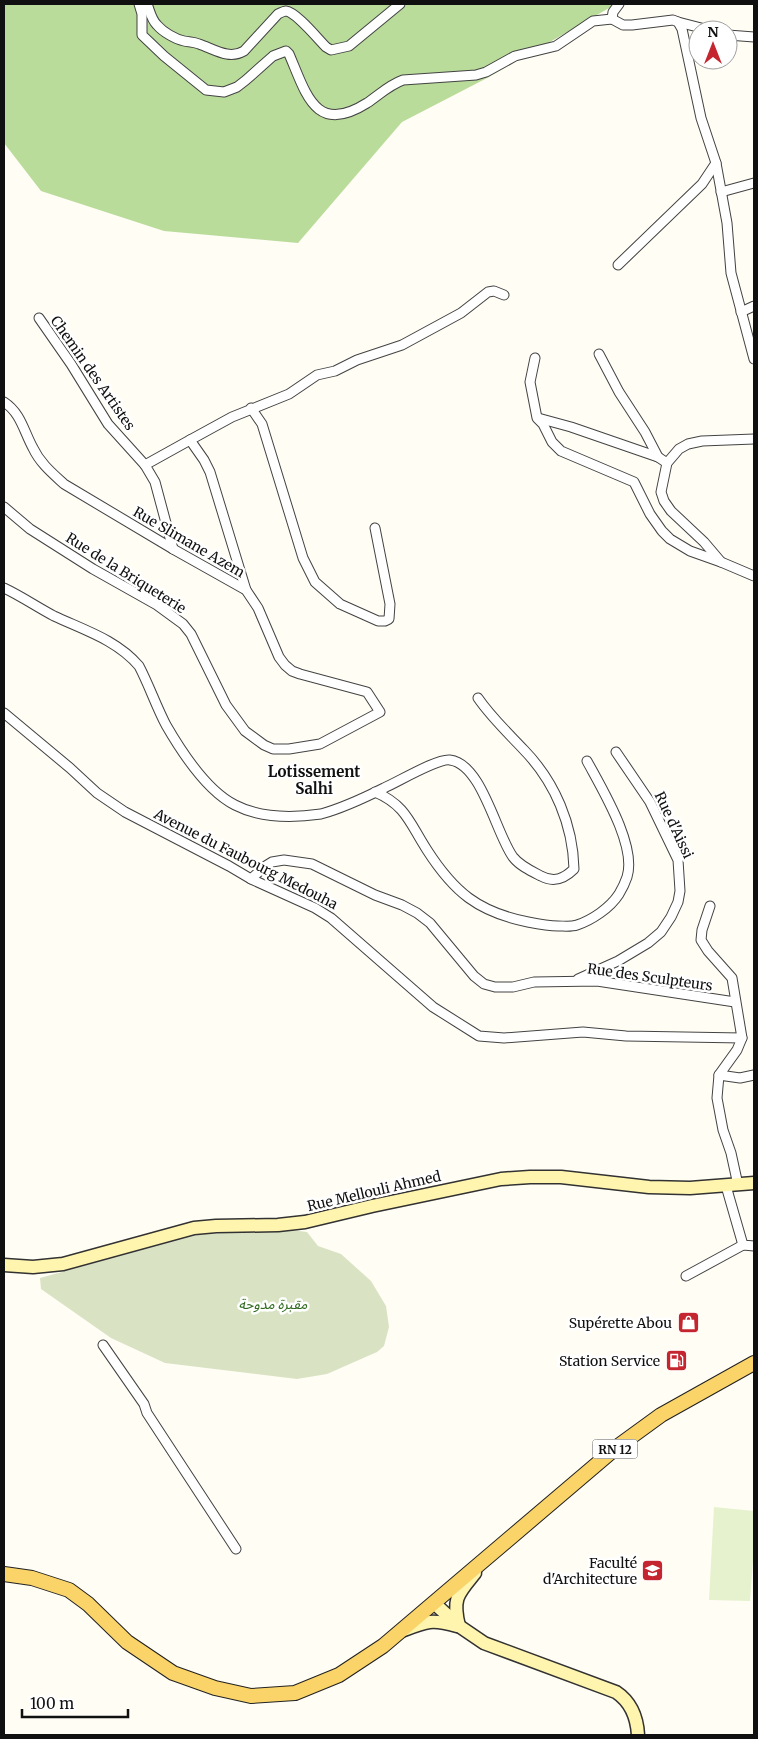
<svg xmlns="http://www.w3.org/2000/svg" width="758" height="1739" font-family="Merriweather,'Noto Sans Arabic',serif">
	<style>
		.forest { fill: #b9dc9b }
		.cemetery { fill: #d9e3c3 }
		.pitch { fill: #e6f2ce }
		.lines { fill: none; stroke-linecap: round; stroke-linejoin: round }
		.street-casing { stroke: #434343; stroke-width: 11 }
		.secondary-casing { stroke: #323232; stroke-width: 15 }
		.primary-casing { stroke: #212121; stroke-width: 16 }
		.street { stroke: #fff; stroke-width: 9 }
		.secondary { stroke: #fff5af; stroke-width: 12 }
		.primary { stroke: #fad469; stroke-width: 14 }
		.labels { text-anchor: middle; dominant-baseline: central; stroke-width: 5; stroke-linejoin: round; paint-order: stroke }
		.shield { fill: #fff; stroke: #585858; stroke-width: 1 }
		.shield-label { font-size: 12px; font-weight: bold; fill: #101010 }
		.street-label { font-size: 14px; fill: #101010; stroke: #fff }
		.park-label { font-size: 14px; font-style: italic; fill: #2f6a1e; stroke: #fff }
		.poi-label { font-size: 14px; fill: #101010; stroke: #fff; text-anchor: end }
		.neighbourhood-label { font-size: 15px; font-weight: bold; fill: #101010; stroke: #fff }
	</style>
	<rect width="100%" height="100%" fill="#fffdf4"/>
	<polygon class="forest" points="4,4 616,4 489,77 402,122 298,243 164,231 41,191 4,143"/>
	<polygon class="cemetery" points="291,1230 307,1232 318,1246 341,1254 371,1281 386,1306 389,1327 384,1346 377,1352 327,1374 297,1379 165,1363 111,1338 41,1289 40,1278 201,1234"/>
	<polygon class="pitch" points="714,1507 754,1511 754,1546 750,1601 709,1600"/>
	<g class="lines">
		<defs>
			<g id="street">
				<path d="M139,4L142,14V35L164,56L206,90L224,92L237,87L246,80L273,56L286,51L289,54C306,93 315,136 367,103C379,95 389,85 403,80L476,75L486,72L515,56L556,46L593,21L612,19L623,25H632L673,20L678,22L682,29L701,118L716,163L727,223L731,273L754,359"/>
				<path d="M147,4C150,11 151,19 157,25C163,32 175,39 184,41C189,42 194,42 199,44C214,49 229,60 244,51L278,14C280,13 284,11 286,11C296,12 318,39 326,47L331,50L349,46L400,4"/>
				<polyline points="612,19 613,12 619,4"/>
				<polyline points="678,22 709,30"/>
				<polyline points="728,35 754,37"/>
				<polyline points="721,192 754,183"/>
				<polyline points="618,265 702,184 716,163"/>
				<polyline points="741,312 754,306"/>
				<polyline points="39,318 71,364 108,424 145,465"/>
				<polyline points="599,354 619,392 645,432 658,457"/>
				<polyline points="535,358 530,382 537,418 543,424 552,442 561,451 634,482 650,514 662,531 670,539 690,551 721,562"/>
				<path d="M4,402C21,413 24,432 33,448C40,463 52,473 64,484L173,549L246,590L258,608L279,657L285,665L292,671L300,674L367,692L380,712L320,744L289,749H273L264,745L245,731L226,705L191,634L183,624L157,605L93,569L30,529L4,507"/>
				<polyline points="251,408 262,424 303,558 315,582 340,604 378,621 385,621 389,619 390,604 375,528"/>
				<polyline points="538,418 571,427 658,457 667,463"/>
				<polyline points="754,439 702,441 688,444 679,449 667,463 661,492 664,501 671,511 704,542 721,562 754,576"/>
				<polyline points="190,440 232,417 289,394 317,375 335,371 357,360 402,345 461,313 488,292 494,291 504,295"/>
				<polyline points="173,549 155,482 145,465 190,440 204,460 210,472 246,590"/>
				<path d="M4,588C21,596 37,607 54,616C84,630 117,640 139,666C149,685 156,706 166,725C181,751 207,791 235,805C260,818 293,818 321,814C343,808 364,798 384,788C398,782 438,758 450,760C482,764 496,834 513,857C520,866 531,871 541,876C554,883 564,879 574,869C573,825 555,782 524,750C508,733 491,717 478,698"/>
				<polyline points="4,713 70,768 97,793 125,812 229,866 251,879 315,908 331,918 433,1007 479,1036 504,1038 583,1032 626,1036 742,1038"/>
				<path d="M375,792C406,805 410,824 427,850C454,892 478,912 528,922C538,924 548,926 558,926C564,926 571,927 577,925C592,920 610,908 619,894C622,889 625,883 627,877C637,846 602,789 587,761"/>
				<polyline points="251,879 264,867 272,862 284,860 312,864 375,895 402,905 417,913 430,923 474,976 484,984 495,987 513,987 534,982 597,981 735,1002"/>
				<polyline points="710,906 702,930 701,940 708,951 732,978 742,1038 737,1050 719,1075"/>
				<polyline points="578,979 618,961 648,943 661,932 671,917 678,902 680,891 678,860 650,802 616,752"/>
				<polyline points="738,1185 731,1153 723,1130 717,1098 719,1075 740,1078 754,1075"/>
				<polyline points="726,1186 743,1245 754,1246"/>
				<polyline points="686,1276 743,1245"/>
				<polyline points="103,1345 144,1404 147,1413 236,1549"/>
			</g>
			<g id="secondary">
				<polyline points="4,1265 33,1267 63,1264 194,1228 216,1226 278,1225 305,1222 372,1206 501,1179 530,1177 561,1177 649,1187 690,1188 754,1183"/>
				<path d="M434,1603L459,1626L484,1643L616,1692C631,1702 637,1717 638,1735"/>
				<path d="M459,1626C452,1598 458,1594 475,1573"/>
				<path d="M404,1630C427,1621 432,1619 457,1626"/>
			</g>
			<polyline id="primary" points="4,1574 32,1578 69,1590 88,1604 127,1642 173,1673 215,1688 251,1696 295,1693 339,1675 383,1646 617,1447 661,1415 754,1363"/>
		</defs>
		<use href="#street" class="street-casing"/>
		<use href="#secondary" class="secondary-casing"/>
		<use href="#primary" class="primary-casing"/>
		<use href="#street" class="street"/>
		<use href="#secondary" class="secondary"/>
		<use href="#primary" class="primary"/>
	</g>
	<defs>
		<symbol id="shop-square" viewBox="-11 -11 22 22"><rect x="-9" y="-9" width="18" height="18" rx="4" fill="#c4252f" stroke="#fff"/><path d="M-5-2.5h2.3a2.7 3.5 0 0 1 5.4 0H5L5.5 6h-11ZM-1.5-2.5h3a1.5 2.3 0 0 0-3 0Z" fill="#fff"/></symbol>
		<symbol id="fuel-square" viewBox="-11 -11 22 22"><rect x="-9" y="-9" width="18" height="18" rx="4" fill="#c4252f" stroke="#fff"/><path d="M-5.5-6h7V0h2V4h1.3V-2.5L3-4.5l.8-.8L6-3V5H2.5V1h-1V6h-7ZM-4.2-4.7v3.2H.2V-4.7Z" fill="#fff"/></symbol>
		<symbol id="university-square" viewBox="-11 -11 22 22"><rect x="-9" y="-9" width="18" height="18" rx="4" fill="#c4252f" stroke="#fff"/><path d="M0-5L7-2L0 1L-7-2ZM-4 1L0 2.5L4 1V4Q0 6-4 4Z" fill="#fff"/></symbol>
	</defs>
	<g fill-rule="evenodd">
		<use href="#shop-square" x="676" y="1310" width="25" height="25"/>
		<use href="#fuel-square" x="664" y="1348" width="25" height="25"/>
		<use href="#university-square" x="640" y="1558" width="25" height="25"/>
	</g>
	<g class="labels">
		<rect class="shield" x="592.5" y="1439.5" width="45" height="19" rx="4"/>
		<g class="shield-label">
			<text x="615" y="1449">RN 12</text>
		</g>
		<g class="street-label">
			<text transform="translate(93 373) rotate(55)">Chemin des Artistes</text>
			<text transform="translate(189 542) rotate(30)">Rue Slimane Azem</text>
			<text transform="translate(126 573) rotate(32)">Rue de la Briqueterie</text>
			<text transform="translate(674 825) rotate(65)">Rue d'Aissi</text>
			<text transform="translate(246 859) rotate(27)">Avenue du Faubourg Medouha</text>
			<text transform="translate(650 977) rotate(8)">Rue des Sculpteurs</text>
			<text transform="translate(374 1191) rotate(-13)">Rue Mellouli Ahmed</text>
		</g>
		<g class="park-label">
			<text x="273" y="1304">مقبرة مدوحة</text>
		</g>
		<g class="poi-label">
			<text x="672" y="1323">Supérette Abou</text>
			<text x="660" y="1361">Station Service</text>
			<text x="637" y="1563">Faculté<tspan x="637" dy="16">d'Architecture</tspan></text>
		</g>
		<g class="neighbourhood-label">
			<text x="314" y="771">Lotissement<tspan x="314" dy="17">Salhi</tspan></text>
		</g>
	</g>
	<rect width="758" height="1739" fill="none" stroke="#101010" stroke-width="10"/>
	<g transform="translate(713 45)"><circle r="24" fill="#ffffff" stroke="#9f9f9f"/>
	<path d="M0-4L9 19L0 12L-9 19Z" fill="#c4252f"/>
	<text y="-8" font-size="14" font-weight="bold" text-anchor="middle" fill="#101010">N</text>
	</g>
	<path d="M22 1709v8h106v-8" fill="none" stroke="#101010" stroke-width="2.5"/>
	<text x="30" y="1709" font-size="15" fill="#101010" stroke="#ffffff" stroke-width="4" paint-order="stroke">100 m</text>
</svg>
